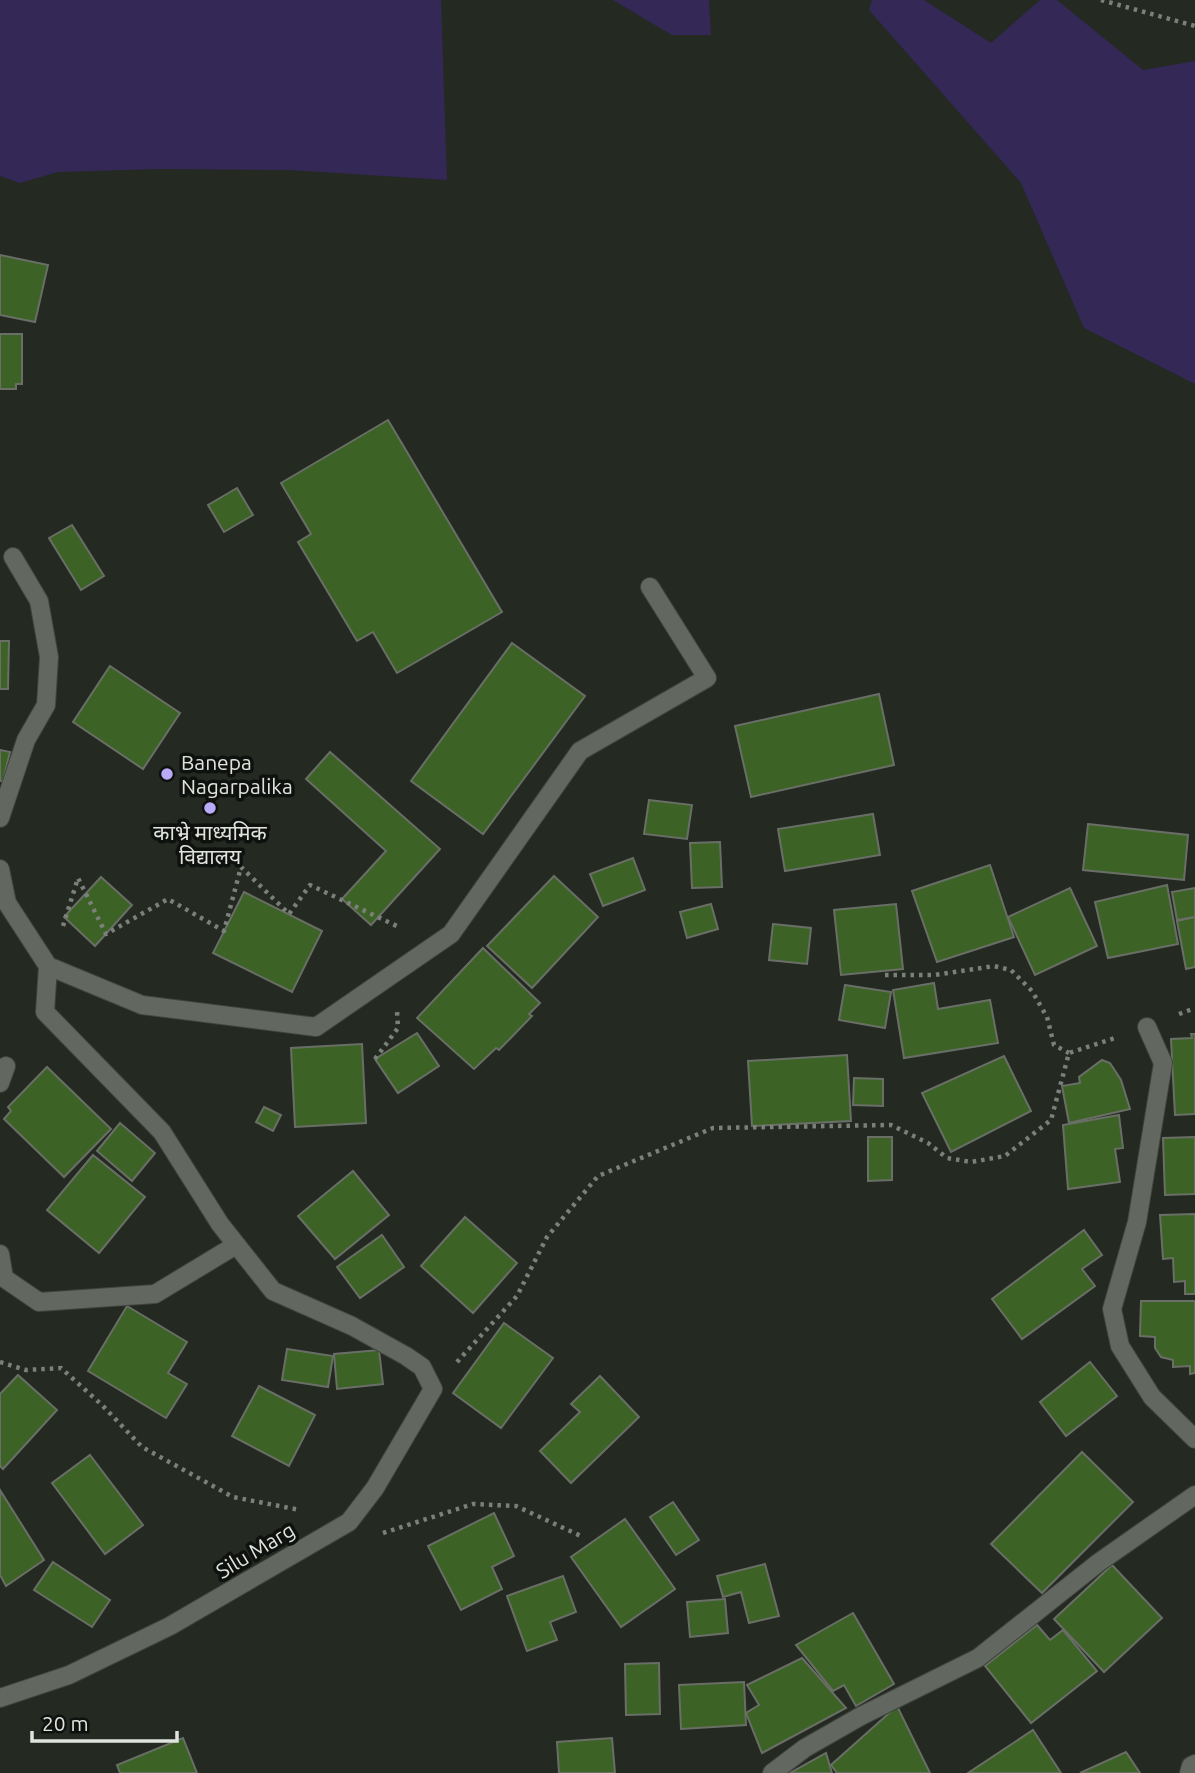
<svg xmlns="http://www.w3.org/2000/svg" width="1195" height="1773" font-family="Ubuntu,'Noto Sans Devanagari',sans-serif">
	<style>
		.green { fill: #342857 }
		.building { fill: #3c6225; stroke: #696f66; stroke-width: 2 }
		.lines { fill: none; stroke-linecap: round; stroke-linejoin: round }
		.minor-casing { stroke: #40443e; stroke-width: 20 }
		.path { stroke: #7b807a; stroke-width: 4.5; stroke-dasharray: 3.5 5; stroke-linecap: butt }
		.minor { stroke: #62685f; stroke-width: 18 }
		.poi-dot { fill: #b9abf7; stroke: #0f110e; stroke-width: 2.5 }
		.labels { text-anchor: middle; dominant-baseline: central; stroke-width: 7; stroke-linejoin: round; paint-order: stroke }
		.poi-label { font-size: 21px; fill: #e0e4df; stroke: #0f110e; text-anchor: start }
		.street-label { font-size: 21px; fill: #e0e4df; stroke: #0f110e }
	</style>
	<rect width="100%" height="100%" fill="#242922"/>
	<g class="green">
		<polygon points="0,0 441,0 447,180 289,170 160,169 58,172 20,183 0,176"/>
		<polygon points="613,0 709,0 711,35 672,35"/>
		<polygon points="872,0 924,0 991,43 1040,0 1057,0 1143,70 1195,61 1195,384 1084,328 1021,183 869,10"/>
	</g>
	<g class="building">
		<polygon points="0,255 48,265 35,322 0,315"/>
		<polygon points="0,334 22,334 22,384 16,384 16,389 0,389"/>
		<polygon points="388,420 502,612 397,673 373,632 357,641 298,542 311,534 281,483"/>
		<polygon points="237,488 253,515 224,532 208,505"/>
		<polygon points="72,525 104,576 81,590 49,538"/>
		<polygon points="0,641 9,641 8,689 0,689"/>
		<polygon points="512,643 585,696 483,834 411,781"/>
		<polygon points="110,666 180,713 143,769 73,722"/>
		<polygon points="879,694 894,765 751,797 735,726"/>
		<polygon points="0,750 10,752 3,781 0,781"/>
		<polygon points="330,752 440,849 371,925 342,899 386,851 306,779"/>
		<polygon points="649,800 692,805 687,839 644,834"/>
		<polygon points="873,814 880,855 785,871 778,829"/>
		<polygon points="1088,824 1188,835 1184,880 1083,870"/>
		<polygon points="720,842 722,887 692,888 690,843"/>
		<polygon points="633,858 645,890 603,906 590,874"/>
		<polygon points="990,865 1014,937 937,962 912,891"/>
		<polygon points="554,876 598,917 532,988 487,946"/>
		<polygon points="101,877 132,905 95,946 64,917"/>
		<polygon points="1167,885 1178,944 1108,958 1095,902"/>
		<polygon points="1070,888 1097,946 1035,975 1008,917"/>
		<polygon points="1195,888 1195,917 1177,920 1172,892"/>
		<polygon points="244,892 322,931 292,992 213,953"/>
		<polygon points="711,904 718,929 687,938 680,912"/>
		<polygon points="896,904 903,969 841,975 834,910"/>
		<polygon points="1195,917 1195,967 1186,969 1177,921"/>
		<polygon points="773,924 811,928 807,964 769,960"/>
		<polygon points="483,948 540,1003 529,1014 532,1016 499,1050 496,1048 474,1069 417,1018"/>
		<polygon points="934,983 938,1009 990,1000 998,1043 904,1058 893,990"/>
		<polygon points="845,985 891,992 885,1028 839,1020"/>
		<polygon points="417,1033 439,1066 398,1093 375,1059"/>
		<polygon points="1191,1034 1195,1034 1195,1114 1175,1115 1171,1039 1192,1038"/>
		<polygon points="362,1044 366,1123 295,1127 291,1048"/>
		<polygon points="847,1055 851,1121 752,1126 748,1061"/>
		<polygon points="1004,1056 1031,1111 951,1152 922,1093"/>
		<polygon points="1102,1060 1110,1063 1121,1080 1130,1109 1069,1123 1062,1086 1080,1083 1079,1077"/>
		<polygon points="47,1067 111,1129 64,1177 4,1119 11,1111 8,1107"/>
		<polygon points="854,1078 883,1079 883,1106 853,1105"/>
		<polygon points="264,1107 281,1115 273,1131 256,1122"/>
		<polygon points="1119,1115 1123,1148 1115,1149 1120,1182 1068,1189 1063,1125"/>
		<polygon points="120,1123 155,1153 132,1181 97,1151"/>
		<polygon points="868,1137 892,1137 892,1180 868,1181"/>
		<polygon points="1195,1137 1195,1194 1165,1195 1163,1138"/>
		<polygon points="93,1155 145,1197 99,1253 47,1210"/>
		<polygon points="353,1171 389,1215 335,1259 298,1216"/>
		<polygon points="1195,1214 1195,1294 1185,1294 1185,1281 1174,1282 1173,1258 1163,1259 1160,1215"/>
		<polygon points="465,1217 517,1263 473,1313 421,1266"/>
		<polygon points="1084,1230 1102,1255 1082,1269 1095,1286 1022,1339 992,1299"/>
		<polygon points="382,1235 404,1267 360,1298 337,1267"/>
		<polygon points="1141,1301 1195,1301 1195,1373 1190,1374 1190,1366 1173,1367 1173,1360 1161,1357 1155,1348 1155,1337 1140,1336"/>
		<polygon points="127,1306 187,1342 168,1373 187,1384 166,1418 88,1371"/>
		<polygon points="504,1323 553,1358 501,1428 453,1393"/>
		<polygon points="287,1349 333,1356 328,1387 282,1380"/>
		<polygon points="379,1350 383,1384 337,1389 334,1354"/>
		<polygon points="1090,1362 1117,1396 1066,1436 1040,1402"/>
		<polygon points="18,1375 57,1410 3,1469 0,1466 0,1394"/>
		<polygon points="600,1376 639,1417 571,1483 540,1451 580,1412 571,1404"/>
		<polygon points="259,1386 315,1415 289,1466 232,1436"/>
		<polygon points="1082,1452 1133,1502 1042,1593 991,1544"/>
		<polygon points="90,1455 143,1525 105,1554 52,1483"/>
		<polygon points="0,1490 44,1560 6,1586 0,1575"/>
		<polygon points="673,1502 699,1540 676,1555 650,1517"/>
		<polygon points="494,1513 514,1556 492,1567 502,1589 461,1610 428,1546"/>
		<polygon points="625,1519 675,1589 621,1627 571,1557"/>
		<polygon points="53,1562 110,1600 92,1627 34,1590"/>
		<polygon points="765,1564 779,1616 749,1623 741,1592 723,1597 717,1576"/>
		<polygon points="1112,1565 1162,1618 1104,1672 1054,1619"/>
		<polygon points="563,1576 576,1612 550,1622 557,1640 527,1651 507,1596"/>
		<polygon points="725,1599 728,1633 690,1637 687,1602"/>
		<polygon points="853,1613 894,1684 856,1706 844,1685 833,1691 796,1645"/>
		<polygon points="1037,1625 1050,1640 1063,1630 1097,1671 1031,1723 985,1666"/>
		<polygon points="802,1658 846,1708 762,1753 746,1713 759,1705 747,1685"/>
		<polygon points="659,1663 660,1714 626,1715 625,1664"/>
		<polygon points="744,1682 746,1725 681,1729 679,1685"/>
		<polygon points="897,1706 930,1773 837,1773 831,1765"/>
		<polygon points="1033,1730 1061,1773 968,1773"/>
		<polygon points="183,1738 197,1773 120,1773 117,1765"/>
		<polygon points="612,1738 615,1773 559,1773 557,1742"/>
		<polygon points="1126,1752 1140,1773 1080,1773"/>
		<polygon points="826,1753 832,1773 790,1773"/>
	</g>
	<g class="lines">
		<defs>
			<g id="minor">
				<polyline points="0,818 26,740 46,705 49,657 39,601 13,557"/>
				<polyline points="0,869 7,903 48,966 142,1005 316,1027 451,934 580,751 707,678 650,587"/>
				<polyline points="1147,1027 1163,1063 1137,1222 1112,1309 1120,1346 1152,1397 1195,1439"/>
				<polyline points="0,1070 6,1066 0,1083"/>
				<polyline points="0,1254 4,1278 39,1302 155,1294 236,1245"/>
				<polyline points="0,1698 69,1675 170,1626 349,1522 375,1488 433,1389 422,1367 406,1356 352,1326 273,1291 220,1224 162,1132 45,1012 48,966"/>
				<polyline points="772,1773 805,1748 861,1716 978,1658 1098,1563 1195,1495"/>
				<polyline points="1189,1773 1191,1766 1195,1764"/>
			</g>
		</defs>
		<use href="#minor" class="minor-casing"/>
		<g class="path">
			<polyline points="1101,0 1195,26"/>
			<polyline points="63,926 78,878 106,934 168,899 224,931 241,867 289,914 310,885 401,928"/>
			<polyline points="885,975 935,975 994,966 1011,970 1032,991 1047,1017 1054,1045 1069,1053"/>
			<polyline points="1179,1014 1195,1008"/>
			<polyline points="375,1059 398,1028 397,1011"/>
			<polyline points="0,1362 26,1370 61,1368 102,1405 142,1447 233,1497 300,1510"/>
			<polyline points="457,1362 517,1296 547,1237 598,1176 713,1128 891,1125 928,1143 947,1158 971,1162 1005,1156 1051,1120 1069,1053 1115,1038"/>
			<polyline points="383,1533 473,1504 516,1506 583,1537"/>
		</g>
		<use href="#minor" class="minor"/>
	</g>
	<g class="poi-dot">
		<circle cx="167" cy="774" r="7"/>
		<circle cx="210" cy="808" r="7"/>
	</g>
	<g class="labels">
		<g class="poi-label">
			<text x="181" y="762">Banepa<tspan x="181" dy="24">Nagarpalika</tspan></text>
			<text x="210" y="832" text-anchor="middle">काभ्रे माध्यमिक<tspan x="210" dy="24">विद्यालय</tspan></text>
		</g>
		<g class="street-label">
			<text transform="translate(255 1550) rotate(-31)">Silu Marg</text>
		</g>
	</g>
	<path d="M32 1731v10h145v-10" fill="none" stroke="#e0e4df" stroke-width="3.5"/>
	<text x="42" y="1731" font-size="21" fill="#e0e4df" stroke="#0f110e" stroke-width="5" paint-order="stroke">20 m</text>
</svg>
